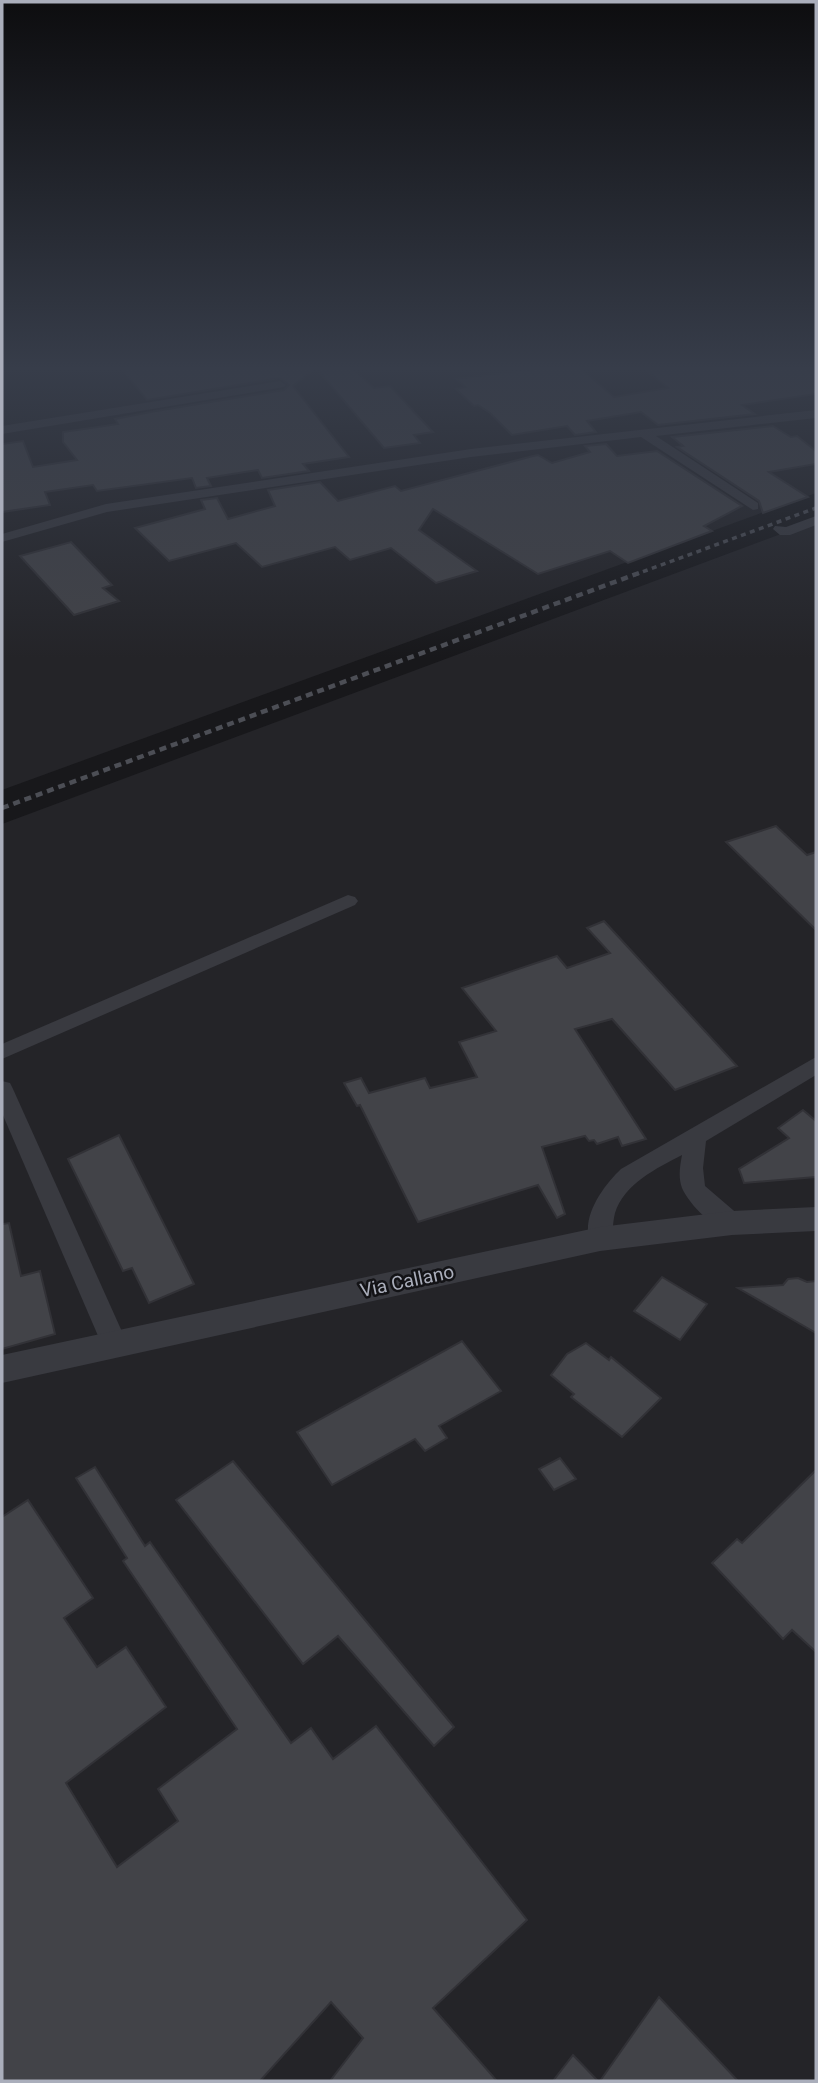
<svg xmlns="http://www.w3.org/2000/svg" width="818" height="2083" font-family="Roboto,sans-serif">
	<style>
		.built { fill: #242428 }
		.building { fill: #424348; stroke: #323237; stroke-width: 2 }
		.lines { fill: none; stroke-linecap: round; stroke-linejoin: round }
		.minor { fill: #393a40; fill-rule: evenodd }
		.tertiary { fill: #393a40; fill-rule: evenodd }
		.rail-far1 { stroke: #4c4e55; stroke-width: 3.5; stroke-dasharray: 5 4.5; stroke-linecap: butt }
		.rail { stroke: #4c4e55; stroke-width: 4.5; stroke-dasharray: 7 5; stroke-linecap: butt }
		.labels { text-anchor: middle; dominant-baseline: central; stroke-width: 5; stroke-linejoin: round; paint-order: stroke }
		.street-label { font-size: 19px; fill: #aaaebb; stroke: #131316 }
	</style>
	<rect width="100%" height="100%" fill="#18181b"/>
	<g class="built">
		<polygon points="2,367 816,367 816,493 2,790"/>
		<polygon points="816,521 816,2081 2,2081 2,824"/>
	</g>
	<g class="building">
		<polygon points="120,367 351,367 374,388 390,386 433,432 414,435 420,443 384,448 316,368 293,386 349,457 303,464 309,471 262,478 258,470 207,478 211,486 196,488 192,478 97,491 93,485 45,492 50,505 2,512 2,444 23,441 33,467 77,460 63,442 63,432 118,424 115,419 156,411 284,390 289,385 280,378 147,400"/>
		<polygon points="550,367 579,367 614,397 668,388 642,367 807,367 816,373 816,394 742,405 755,414 658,425 641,412 587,421 596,432 575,435 567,426 512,435 490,413 478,405 474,406 456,389 465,387 456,379"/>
		<polygon points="773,426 791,437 797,436 816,451 816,464 769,472 808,497 763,513 759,501 677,447 683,446 672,437"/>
		<polygon points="606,444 617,456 657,451 742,506 704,526 712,531 628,563 610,551 538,574 433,509 419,530 477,571 436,583 391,548 350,560 335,547 262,567 236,543 169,561 135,528 205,509 201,500 217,498 228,519 275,506 268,490 320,482 338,501 395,486 401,491 533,456 538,455 552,463 590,452 585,446"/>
		<polygon points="71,542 112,585 103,588 119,601 74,615 20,556"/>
		<polygon points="776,826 807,855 816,852 816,930 726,842"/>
		<polygon points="604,921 737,1066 675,1090 612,1019 575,1029 646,1139 622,1146 618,1137 597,1144 594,1140 589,1141 585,1136 542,1147 565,1214 557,1218 538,1185 418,1222 360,1105 357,1106 344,1083 361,1078 369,1093 425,1078 430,1088 477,1077 459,1042 496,1031 462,988 557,956 567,968 610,953 587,928"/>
		<polygon points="803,1110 816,1121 816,1177 744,1183 739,1169 789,1138 778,1128"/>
		<polygon points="119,1135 194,1284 149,1303 132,1268 123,1271 68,1159"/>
		<polygon points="9,1223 21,1276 40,1271 55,1334 2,1349 2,1224"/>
		<polygon points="662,1277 707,1304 680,1340 634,1311"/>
		<polygon points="798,1278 807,1282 816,1281 816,1333 738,1288 783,1285 788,1279"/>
		<polygon points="462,1341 501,1391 439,1426 447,1438 425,1451 415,1439 332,1485 297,1432"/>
		<polygon points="586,1343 609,1360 611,1357 661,1398 622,1437 571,1397 574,1394 551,1375 567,1354"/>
		<polygon points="560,1458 576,1479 554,1490 539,1469"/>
		<polygon points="233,1461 454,1727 434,1746 338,1636 303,1664 176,1500"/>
		<polygon points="95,1467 145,1546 150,1542 291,1743 311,1728 333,1759 376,1726 527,1920 433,2008 497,2081 330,2081 363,2038 331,2002 260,2081 2,2081 2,1517 28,1500 93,1598 64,1618 97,1667 126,1647 166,1707 66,1783 117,1867 178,1821 158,1789 237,1729 123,1561 127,1558 76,1478"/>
		<polygon points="816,1470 816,1652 792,1630 783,1639 712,1563 737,1539 742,1543"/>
		<polygon points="659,1997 738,2081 600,2081"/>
		<polygon points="573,2055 598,2081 553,2081"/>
	</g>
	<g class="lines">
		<g class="minor">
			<polygon points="280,381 286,385 284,387 2,434 2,426"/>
			<polygon points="816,410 816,418 656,436 758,503 758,509 753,510 641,437 471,457 107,512 2,542 2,534 106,504 471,449"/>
			<polygon points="816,516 816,525 790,535 780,535 773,529 775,526 786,527"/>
			<polygon points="348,895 355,897 358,901 355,905 2,1059 2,1044"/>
			<path d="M816,1057V1075L706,1141L703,1168L705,1186L740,1216L744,1223L740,1230C719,1236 690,1206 682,1188C678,1177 680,1166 682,1155C657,1168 624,1184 615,1213C612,1224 614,1235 608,1246L600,1249L592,1246C578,1220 603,1186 621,1169Z"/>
			<polygon points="2,1081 10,1083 13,1089 128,1345 124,1353 115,1356 106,1353 102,1345 2,1113"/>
		</g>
		<polygon class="tertiary" points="816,1207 816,1231 732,1235 600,1251 2,1383 2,1355 600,1227 732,1211"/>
		<polyline class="rail-far1" points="634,575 816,508"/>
		<polyline class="rail" points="2,808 639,573"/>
	</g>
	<linearGradient id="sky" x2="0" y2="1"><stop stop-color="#0d0d0f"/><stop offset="0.56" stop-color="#373d4a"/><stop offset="1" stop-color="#373d4a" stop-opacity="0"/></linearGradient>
	<rect width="818" height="658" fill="url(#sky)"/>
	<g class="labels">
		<g class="street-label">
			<text transform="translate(407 1281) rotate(-12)">Via Callano</text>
		</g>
	</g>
	<rect width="818" height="2083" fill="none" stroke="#aaaebb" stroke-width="7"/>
</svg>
